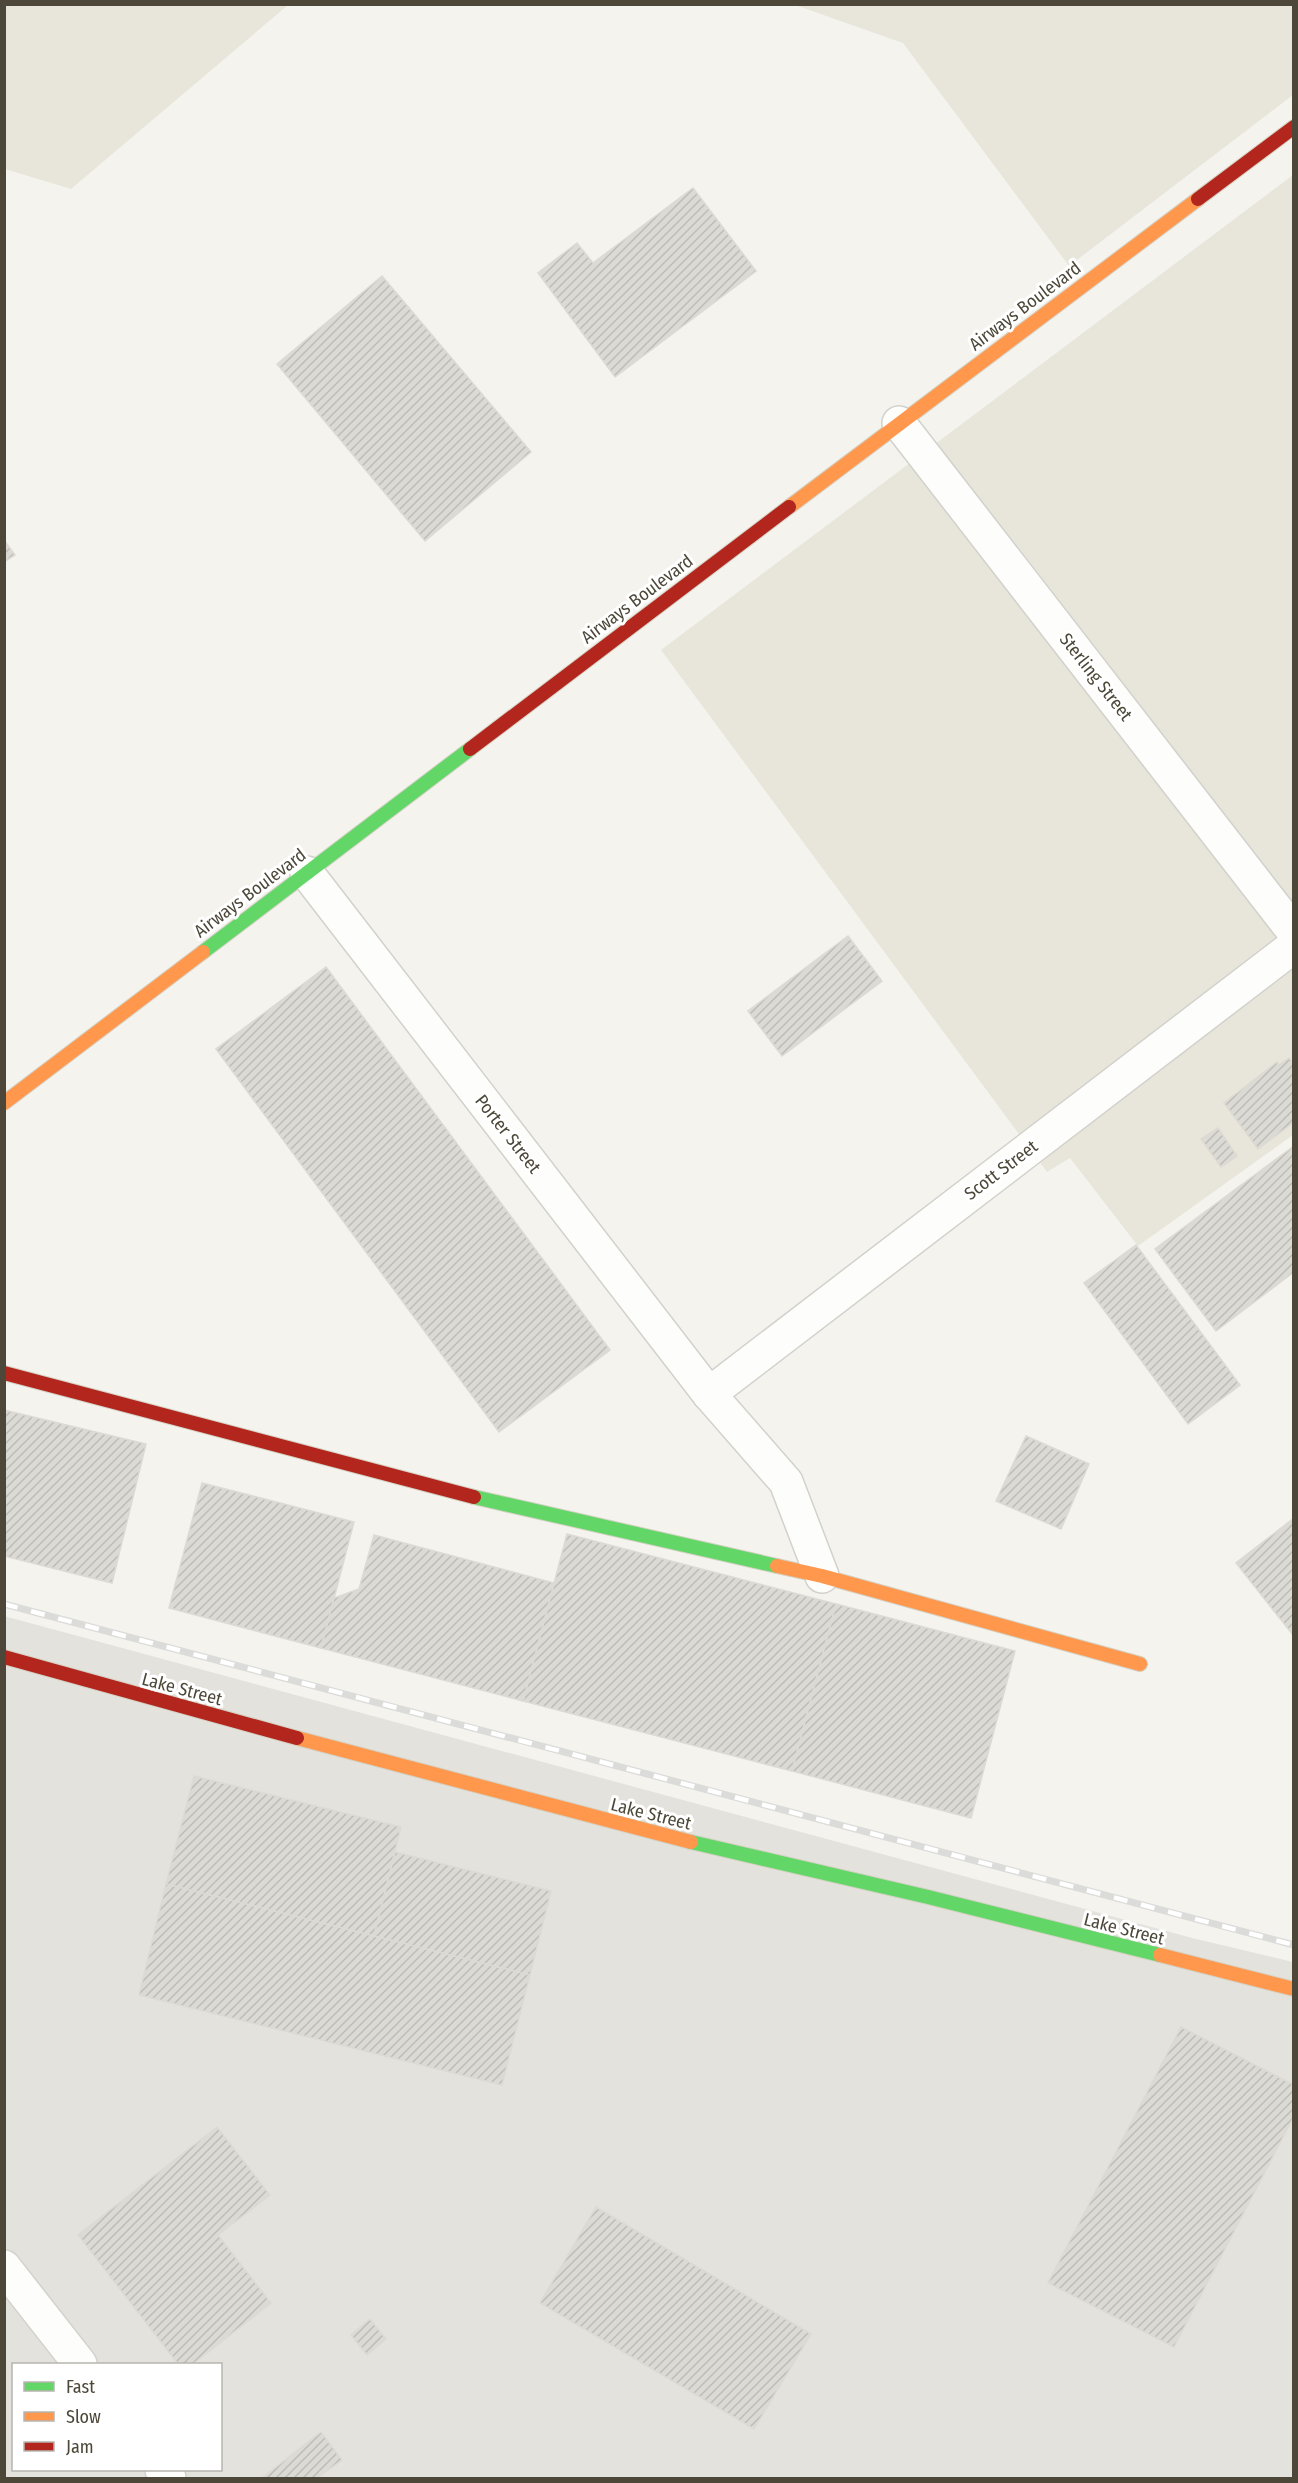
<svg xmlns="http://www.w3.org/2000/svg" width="1298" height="2483" font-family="'Fira Sans Condensed',sans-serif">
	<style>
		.residential { fill: #e8e6db }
		.industrial { fill: #e4e2dc; fill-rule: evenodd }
		.building { fill: url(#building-hatch); stroke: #dddad3; stroke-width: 1.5 }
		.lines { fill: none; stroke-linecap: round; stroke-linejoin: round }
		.street-casing { stroke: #d2d1cb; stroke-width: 36 }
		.fast-casing { stroke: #d4d2c4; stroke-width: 16 }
		.slow-casing { stroke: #d4d2c4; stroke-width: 16 }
		.jam-casing { stroke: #d4d2c4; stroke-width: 16 }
		.street { stroke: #fdfdfc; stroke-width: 33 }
		.fast { stroke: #63d668; stroke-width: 14 }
		.slow { stroke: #ff974d; stroke-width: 14 }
		.jam { stroke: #b3261e; stroke-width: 14 }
		.rail-casing { stroke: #dbdbda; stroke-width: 7 }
		.rail { stroke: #fff; stroke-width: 4.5; stroke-dasharray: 14; stroke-linecap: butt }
		.labels { text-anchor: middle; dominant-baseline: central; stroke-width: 6; stroke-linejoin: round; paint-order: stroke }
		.street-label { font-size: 18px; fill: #4c4738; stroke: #fff }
	</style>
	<defs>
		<pattern id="building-hatch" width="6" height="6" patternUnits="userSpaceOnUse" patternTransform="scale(1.5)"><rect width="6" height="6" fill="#dcdad4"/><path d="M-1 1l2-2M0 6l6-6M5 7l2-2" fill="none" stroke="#bebcb7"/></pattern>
	</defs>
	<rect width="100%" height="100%" fill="#f4f3ee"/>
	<g class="residential">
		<polygon points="4,5 5,4 288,5 71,189 5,169"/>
		<polygon points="795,5 1293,5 1293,95 1069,266 903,43"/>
		<polygon points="1293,175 1293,1135 1138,1246 1070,1158 1047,1172 661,650"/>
	</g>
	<path class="industrial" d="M4,1616L1192,1938L1293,1962V2478H5ZM14,2364H220V2470H14Z"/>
	<g class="building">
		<polygon points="693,188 756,271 615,377 538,273 577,243 593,263"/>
		<polygon points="382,276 531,452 425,541 277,364"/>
		<polygon points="4,540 15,555 4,562"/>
		<polygon points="848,936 882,981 782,1056 748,1011"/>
		<polygon points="326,967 610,1350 499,1432 216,1049"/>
		<polygon points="1289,1058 1294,1064 1294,1122 1258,1149 1224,1103 1277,1062 1279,1065"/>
		<polygon points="1218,1128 1237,1156 1221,1167 1201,1139"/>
		<polygon points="1294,1146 1294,1272 1216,1331 1155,1249"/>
		<polygon points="1136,1245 1240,1385 1188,1424 1084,1283"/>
		<polygon points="4,1410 146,1444 112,1583 4,1556"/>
		<polygon points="1026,1436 1089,1464 1061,1529 996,1501"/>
		<polygon points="202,1483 354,1522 321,1648 169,1608"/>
		<polygon points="1294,1518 1294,1635 1293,1635 1236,1563"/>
		<polygon points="567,1534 836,1604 792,1771 523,1701"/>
		<polygon points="374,1535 554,1583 523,1701 321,1648 334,1598 359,1589"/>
		<polygon points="836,1604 1015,1651 971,1818 792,1771"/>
		<polygon points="194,1776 401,1827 374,1936 166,1884"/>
		<polygon points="395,1852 551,1891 530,1975 374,1936"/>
		<polygon points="166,1884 530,1975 502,2085 139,1995"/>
		<polygon points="1181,2027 1294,2085 1294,2116 1174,2347 1048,2283"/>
		<polygon points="217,2127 270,2195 218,2235 271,2303 193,2364 178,2364 78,2235"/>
		<polygon points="596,2207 811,2334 754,2429 540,2303"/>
		<polygon points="370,2319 386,2339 367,2355 351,2335"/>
		<polygon points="321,2432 342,2460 317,2478 262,2478"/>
	</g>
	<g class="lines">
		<defs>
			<g id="street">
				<polyline points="899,423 1294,932"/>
				<polyline points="307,873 709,1394 786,1482 822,1576"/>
				<polyline points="709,1394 1294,946"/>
				<polyline points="4,2267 80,2364"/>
				<polyline points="162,2470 169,2478"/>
			</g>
			<g id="fast">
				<polyline points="203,952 470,749"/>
				<polyline points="474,1497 777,1566"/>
				<polyline points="691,1842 928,1897 1160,1955"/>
			</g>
			<g id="slow">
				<polyline points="789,507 1198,199"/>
				<polyline points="4,1103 203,952"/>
				<polyline points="777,1566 822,1576 1140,1664"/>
				<polyline points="297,1738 691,1842"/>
				<polyline points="1160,1955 1294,1989"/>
			</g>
			<g id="jam">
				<polyline points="1198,199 1294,127"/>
				<polyline points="470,749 789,507"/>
				<polyline points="4,1373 474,1497"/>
				<polyline points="4,1657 297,1738"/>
			</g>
		</defs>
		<use href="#street" class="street-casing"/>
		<use href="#fast" class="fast-casing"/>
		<use href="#slow" class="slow-casing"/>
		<use href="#jam" class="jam-casing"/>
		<use href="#street" class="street"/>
		<use href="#fast" class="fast"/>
		<use href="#slow" class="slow"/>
		<use href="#jam" class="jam"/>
		<defs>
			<polyline id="rail" points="4,1604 1294,1945"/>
		</defs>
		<use href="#rail" class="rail-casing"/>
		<use href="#rail" class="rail"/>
	</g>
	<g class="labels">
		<g class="street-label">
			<text transform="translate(1025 306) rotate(-37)">Airways Boulevard</text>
			<text transform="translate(637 599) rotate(-37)">Airways Boulevard</text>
			<text transform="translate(1096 677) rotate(52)">Sterling Street</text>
			<text transform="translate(250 893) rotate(-37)">Airways Boulevard</text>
			<text transform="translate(508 1134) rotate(52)">Porter Street</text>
			<text transform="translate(1001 1170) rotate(-37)">Scott Street</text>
			<text transform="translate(182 1689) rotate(15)">Lake Street</text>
			<text transform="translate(651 1814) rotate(14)">Lake Street</text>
			<text transform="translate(1124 1929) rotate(14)">Lake Street</text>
		</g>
	</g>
	<rect width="1298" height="2483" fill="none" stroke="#4c4738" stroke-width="12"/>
	<rect x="12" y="2363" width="210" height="108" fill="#ffffff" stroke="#b7b5af" stroke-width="1.5"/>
	<rect x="24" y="2382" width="30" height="9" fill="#63d668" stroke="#b7b5af" stroke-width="1.5"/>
	<text x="66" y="2393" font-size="18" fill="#4c4738">Fast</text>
	<rect x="24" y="2412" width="30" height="9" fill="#ff974d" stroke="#b7b5af" stroke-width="1.5"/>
	<text x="66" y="2423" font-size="18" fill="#4c4738">Slow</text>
	<rect x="24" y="2442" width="30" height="9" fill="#b3261e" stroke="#b7b5af" stroke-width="1.5"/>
	<text x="66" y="2453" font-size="18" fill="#4c4738">Jam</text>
</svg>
